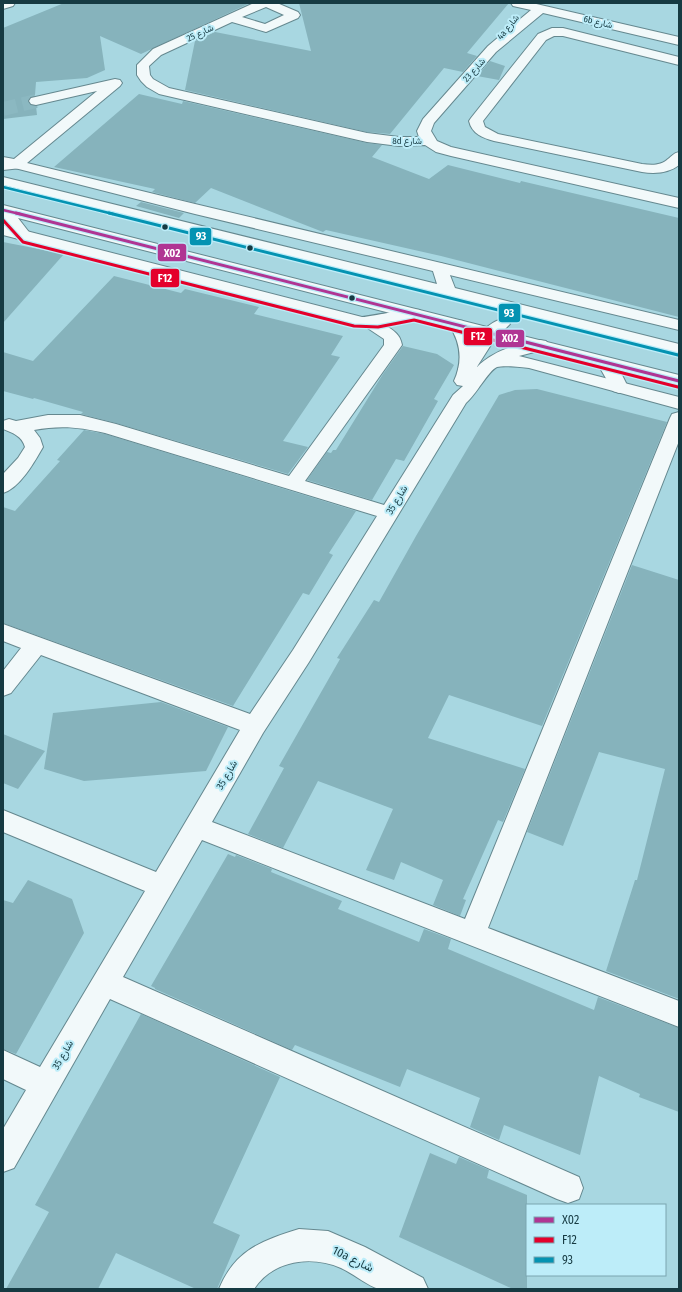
<svg xmlns="http://www.w3.org/2000/svg" width="682" height="1292" font-family="'Fira Sans Condensed',Vazirmatn,sans-serif">
	<style>
		.building { fill: #86b3bc }
		.lines { fill: none; stroke-linecap: round; stroke-linejoin: round }
		.minor-tunnel { stroke: #8bb8c1; stroke-width: 14; stroke-dasharray: 14 6; stroke-linecap: butt }
		.minor-casing { stroke: #65888f; stroke-width: 2 }
		.major-casing { stroke: #65888f; stroke-width: 2 }
		.minor { fill: #f2f9fa; fill-rule: evenodd }
		.major { fill: #f2f9fa; fill-rule: evenodd }
		.bus-1-far1-casing { stroke: #bdedf9; stroke-width: 4.5 }
		.bus-1-casing { stroke: #bdedf9; stroke-width: 5.5 }
		.bus-2-casing { stroke: #bdedf9; stroke-width: 5.5 }
		.bus-3-far1-casing { stroke: #bdedf9; stroke-width: 4.5 }
		.bus-3-casing { stroke: #bdedf9; stroke-width: 5.5 }
		.bus-1-far1 { stroke: #b03593; stroke-width: 2.5 }
		.bus-1 { stroke: #b03593; stroke-width: 3 }
		.bus-2 { stroke: #e4002b; stroke-width: 3 }
		.bus-3-far1 { stroke: #0493b2; stroke-width: 2.5 }
		.bus-3 { stroke: #0493b2; stroke-width: 3 }
		.bus-dot { fill: #163a42; stroke: #bdedf9; stroke-width: 1.5 }
		.labels { text-anchor: middle; dominant-baseline: central; stroke-width: 4; stroke-linejoin: round; paint-order: stroke }
		.far-street-label { font-size: 9px; fill: #163a42; stroke: #bdedf9 }
		.street-label { font-size: 10px; fill: #163a42; stroke: #bdedf9 }
		.near-street-label { font-size: 12px; fill: #163a42; stroke: #bdedf9 }
		.line-badge { stroke: #bdedf9; stroke-width: 1.5 }
		.badge-label { font-size: 11px; text-anchor: middle; font-weight: bold; fill: #fff }
	</style>
	<rect width="100%" height="100%" fill="#a8d7e1"/>
	<g class="building">
		<polygon points="64,3 250,3 141,54 100,36 105,70 87,78 36,82 35,95 30,97 28,102 31,105 36,106 37,115 3,119 3,28"/>
		<polygon points="299,3 509,3 467,53 477,56 463,72 444,68 390,134 367,132 185,90 195,41 215,32 311,51"/>
		<polygon points="490,61 505,66 499,80 477,76"/>
		<polygon points="139,94 182,104 183,101 367,143 382,145 372,157 429,179 448,165 520,183 521,181 679,218 679,317 441,256 326,230 323,232 211,188 195,203 152,192 155,189 54,167"/>
		<polygon points="141,202 184,213 179,218 136,206"/>
		<polygon points="3,242 64,254 3,323"/>
		<polygon points="114,276 181,293 185,289 259,307 254,314 343,336 331,355 340,357 283,441 308,447 288,474 116,423 81,414 83,412 34,398 33,399 3,391 3,352 33,361"/>
		<polygon points="403,346 437,354 454,365 434,399 438,401 404,461 396,459 372,500 307,480 327,452 331,453 333,450 336,450 383,374"/>
		<polygon points="537,389 667,422 542,726 449,695 428,738 525,769 503,822 498,820 463,899 466,900 460,916 433,905 443,880 401,862 394,880 366,870 393,809 318,781 283,848 248,834 284,768 279,766 340,659 337,658 374,600 379,602 416,536 499,395 515,390"/>
		<polygon points="84,430 105,434 356,511 329,553 333,555 309,595 303,593 233,706 3,623 3,507 15,511 60,461 57,460"/>
		<polygon points="632,565 679,580 679,999 606,971 635,880 637,880 665,769 599,752 563,846 527,832"/>
		<polygon points="161,702 228,727 206,771 84,781 44,769 53,713"/>
		<polygon points="3,734 45,751 18,789 3,783"/>
		<polygon points="228,854 235,857 236,855 272,869 271,872 342,901 338,909 419,942 424,929 451,939 448,949 594,1010 598,997 679,1028 679,1112 639,1097 640,1094 599,1076 580,1155 504,1125 499,1140 470,1127 480,1098 407,1069 400,1087 295,1045 292,1050 155,989 155,988 151,986"/>
		<polygon points="28,880 72,899 84,933 16,1054 3,1049 3,900 13,903"/>
		<polygon points="141,1014 280,1077 213,1223 240,1235 217,1289 196,1289 116,1253 98,1289 6,1289 49,1212 35,1205"/>
		<polygon points="430,1153 456,1164 459,1157 489,1170 487,1178 527,1195 527,1289 513,1289 399,1237"/>
	</g>
	<g class="lines">
		<polyline class="minor-tunnel" points="3,109 36,101"/>
		<defs>
			<g id="minor">
				<path d="M254,3H277L298,12L300,15L298,18L266,32L232,22L161,55L149,66L150,75L153,79L169,88L367,133L399,137H419L417,131L423,119L488,46L531,10L513,6L511,3H532L679,37V45L543,13L496,52L434,123L431,131L437,141L451,147L679,198V208L451,156L436,152L425,145L399,146L367,142L159,94L147,87L141,81L137,75V65L153,49ZM266,7L284,15L265,24L242,17Z"/>
				<path d="M552,28H563L679,57V65L563,36H554L546,40L483,121L485,127L498,134L642,164C651,165 661,166 668,159C672,156 674,153 679,152V165C669,173 655,174 642,172L494,141C483,138 472,134 469,121L471,118L538,34Z"/>
				<polygon points="115,79 120,80 122,83 120,86 27,163 195,204 679,320 679,330 195,214 3,165 3,157 14,159 97,91 36,105 31,104 29,101 31,98"/>
				<path d="M3,225L362,317C377,316 408,307 420,310L422,314L420,318L385,325C394,331 400,334 402,345L305,481L384,505L453,395L463,386L457,385L454,381C463,361 461,343 449,325L451,321L457,320L463,321C473,336 479,349 477,367C494,350 517,344 540,340L546,341L549,345L546,349L519,356L679,397V409L529,368C521,367 504,365 497,367C488,371 476,395 466,403L309,662L263,733L212,822L465,919L670,418L672,414L679,412V441L488,928L679,1001V1027L202,840L123,977L579,1177L583,1188L579,1199L568,1203L557,1199L110,999L14,1168L3,1172V1129L26,1090L3,1079V1050L40,1067L145,891L3,832V810L156,872L240,730L41,655L11,693L3,696V671L21,648L3,641V624L250,714L293,650L377,516L105,433C80,427 60,425 34,430L40,438L43,447C35,461 20,488 3,493V474L18,458L25,447C22,436 13,433 3,429V421L9,419L16,421L48,415H80L116,424L289,476L384,345V339L366,327L356,326L3,235Z"/>
				<path d="M299,1229L328,1231L365,1247L423,1278L428,1289C417,1289 387,1291 379,1289C366,1285 354,1274 341,1268C311,1255 273,1260 254,1289H219C235,1250 261,1241 299,1229Z"/>
			</g>
			<g id="major">
				<polygon points="3,3 15,3 13,6 3,9"/>
				<polygon points="16,161 21,162 23,165 21,168 3,170 3,162"/>
				<polygon points="3,177 437,284 432,268 434,265 440,263 446,265 455,288 679,344 679,354 3,185"/>
				<path d="M3,205L487,327C494,322 499,318 508,320L510,324L503,331L679,375V387L620,371L628,387L625,391L619,393L613,391L599,366L494,340L473,373L467,374L461,373L458,369L480,336L18,218L32,236L30,239L24,241L18,239L3,220Z"/>
			</g>
		</defs>
		<use href="#minor" class="minor-casing"/>
		<use href="#major" class="major-casing"/>
		<use href="#minor" class="minor"/>
		<use href="#major" class="major"/>
		<defs>
			<polyline id="bus-1-far1" points="3,210 20,214"/>
			<polyline id="bus-1" points="16,213 679,381"/>
			<polyline id="bus-2" points="3,220 23,242 354,326 378,327 414,320 678,387"/>
			<polyline id="bus-3-far1" points="3,187 113,214"/>
			<polyline id="bus-3" points="109,213 678,355"/>
		</defs>
		<use href="#bus-1-far1" class="bus-1-far1-casing"/>
		<use href="#bus-1" class="bus-1-casing"/>
		<use href="#bus-2" class="bus-2-casing"/>
		<use href="#bus-3-far1" class="bus-3-far1-casing"/>
		<use href="#bus-3" class="bus-3-casing"/>
		<use href="#bus-1-far1" class="bus-1-far1"/>
		<use href="#bus-1" class="bus-1"/>
		<use href="#bus-2" class="bus-2"/>
		<use href="#bus-3-far1" class="bus-3-far1"/>
		<use href="#bus-3" class="bus-3"/>
	</g>
	<g class="bus-dot">
		<circle cx="165" cy="227" r="3.5"/>
		<circle cx="250" cy="248" r="3.5"/>
		<circle cx="352" cy="298" r="3.5"/>
	</g>
	<g class="labels">
		<g class="far-street-label">
			<text transform="translate(598 22) rotate(13)">6b شارع</text>
			<text transform="translate(508 27) rotate(-51)">4a شارع</text>
			<text transform="translate(200 33) rotate(-25)">شارع 25</text>
			<text transform="translate(474 70) rotate(-48)">شارع 23</text>
			<text x="407" y="141">8d شارع</text>
		</g>
		<g class="street-label">
			<text transform="translate(397 500) rotate(-59)">شارع 35</text>
			<text transform="translate(227 775) rotate(-60)">شارع 35</text>
			<text transform="translate(63 1055) rotate(-60)">شارع 35</text>
		</g>
		<g class="near-street-label">
			<text transform="translate(353 1259) rotate(26)">10a شارع</text>
		</g>
	</g>
	<g class="line-badge">
		<rect x="189" y="227" width="23" height="19" rx="4" fill="#0493b2"/>
		<rect x="157" y="243" width="30" height="19" rx="4" fill="#b03593"/>
		<rect x="150" y="268" width="30" height="20" rx="4" fill="#e4002b"/>
		<rect x="498" y="303" width="23" height="20" rx="4" fill="#0493b2"/>
		<rect x="463" y="327" width="30" height="19" rx="4" fill="#e4002b"/>
		<rect x="495" y="329" width="30" height="19" rx="4" fill="#b03593"/>
	</g>
	<g class="badge-label">
		<text x="201" y="240">93</text>
		<text x="172" y="257">X02</text>
		<text x="165" y="282">F12</text>
		<text x="509" y="317">93</text>
		<text x="478" y="340">F12</text>
		<text x="510" y="342">X02</text>
	</g>
	<rect width="682" height="1292" fill="none" stroke="#163a42" stroke-width="8"/>
	<rect x="526" y="1204" width="140" height="72" fill="#bdedf9" stroke="#7aa5b0"/>
	<rect x="534" y="1217" width="20" height="6" fill="#b03593" stroke="#7aa5b0"/>
	<text x="562" y="1224" font-size="12" fill="#163a42">X02</text>
	<rect x="534" y="1237" width="20" height="6" fill="#e4002b" stroke="#7aa5b0"/>
	<text x="562" y="1244" font-size="12" fill="#163a42">F12</text>
	<rect x="534" y="1257" width="20" height="6" fill="#0493b2" stroke="#7aa5b0"/>
	<text x="562" y="1264" font-size="12" fill="#163a42">93</text>
</svg>
